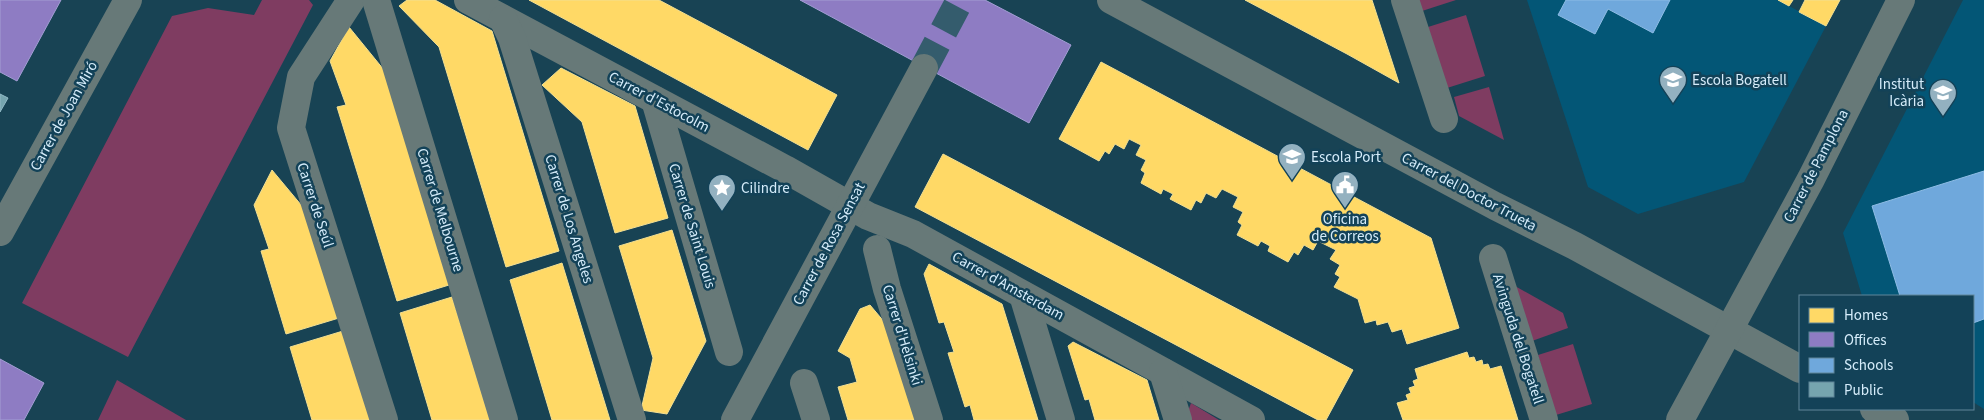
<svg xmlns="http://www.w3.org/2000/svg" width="1984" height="420" font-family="'Source Sans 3',sans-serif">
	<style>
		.built { fill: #035676 }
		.green { fill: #7f3c61 }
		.homes { fill: #ffd966; stroke: #f2df92 }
		.offices { fill: #8e7cc3; stroke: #a39ed4 }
		.schools { fill: #6fa8dc; stroke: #8ebce5 }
		.public { fill: #76a5af; stroke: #92bac6 }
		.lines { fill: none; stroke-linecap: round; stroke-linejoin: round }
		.minor-tunnel { stroke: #345c6d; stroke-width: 28; stroke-dasharray: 28 14; stroke-linecap: butt }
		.minor { stroke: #677978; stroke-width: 28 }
		.labels { text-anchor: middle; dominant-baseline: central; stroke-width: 5; stroke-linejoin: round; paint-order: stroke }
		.poi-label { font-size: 15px; fill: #d5ecfa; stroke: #134258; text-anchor: start }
		.street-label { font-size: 15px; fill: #d5ecfa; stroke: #134258 }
	</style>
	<rect width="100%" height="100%" fill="#184354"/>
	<g class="built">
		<polygon points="1527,0 1778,0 1826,26 1744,182 1638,214 1588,187"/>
		<polygon points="1963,0 1984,0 1984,409 1973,402 1973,296 1862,296 1843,233"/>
	</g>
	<g class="green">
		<polygon points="262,0 309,0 313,5 128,357 22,303 172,16 208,8 254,15"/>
		<polygon points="1419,0 1456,0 1422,11"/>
		<polygon points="1466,15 1485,76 1447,88 1428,27"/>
		<polygon points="1489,87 1504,140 1459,116 1454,97"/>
		<polygon points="1515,286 1563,313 1568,328 1532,341"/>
		<polygon points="1573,344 1592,404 1556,415 1538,355"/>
		<polygon points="117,380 186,420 98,420"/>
		<polygon points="1191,403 1219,420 1185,420"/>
	</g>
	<g class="homes">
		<polygon points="407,0 435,0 492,31 559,251 506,267 439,47 399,6"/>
		<polygon points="529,0 659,0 837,95 808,150"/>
		<polygon points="1245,0 1372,0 1399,83 1347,54"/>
		<polygon points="1778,0 1793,0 1789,6"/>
		<polygon points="1805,0 1840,0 1826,26 1799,12"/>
		<polygon points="349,27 384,70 449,285 397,301 337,107 346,105 330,61"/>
		<polygon points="1101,62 1431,238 1459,328 1407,344 1402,329 1392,332 1388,322 1377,325 1376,320 1365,323 1358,299 1334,287 1340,277 1335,274 1340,265 1330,259 1336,250 1318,241 1313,250 1304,245 1298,255 1294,252 1288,262 1268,251 1270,246 1261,241 1258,246 1237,235 1242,225 1238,222 1243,212 1233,207 1238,197 1222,189 1216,198 1206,193 1201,203 1196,200 1191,210 1170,199 1173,194 1163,189 1161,194 1141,183 1145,173 1141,170 1146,160 1136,155 1141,145 1129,139 1124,149 1115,144 1109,154 1105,151 1099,161 1059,139"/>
		<polygon points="561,68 635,106 668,218 615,233 582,122 542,85"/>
		<polygon points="943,154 1353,370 1326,420 1318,420 915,207"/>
		<polygon points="272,170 307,212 339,318 286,334 261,251 269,249 254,205"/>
		<polygon points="672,230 706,341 667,414 641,410 653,358 619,246"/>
		<polygon points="562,263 610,420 552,420 510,280"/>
		<polygon points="929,264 1002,304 1038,420 974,420 970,405 965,407 948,353 954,352 944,322 939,323 924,274"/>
		<polygon points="452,297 490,420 432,420 400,313"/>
		<polygon points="870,305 886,324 919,420 848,420 838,387 857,382 850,358 838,351 860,309"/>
		<polygon points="343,331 370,420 312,420 290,347"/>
		<polygon points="1073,342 1147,380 1159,420 1095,420 1089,399 1085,400 1068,346"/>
		<polygon points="1467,352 1469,358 1474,357 1476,362 1482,360 1483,365 1488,364 1490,369 1501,366 1518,420 1403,420 1397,403 1408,400 1406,395 1411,393 1409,388 1415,386 1413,381 1418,379 1415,369"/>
	</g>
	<g class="offices">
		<polygon points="0,0 61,0 17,81 0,72"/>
		<polygon points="800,0 985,0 1071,45 1029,123"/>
		<polygon points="0,359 44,383 24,420 0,420"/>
	</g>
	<g class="schools">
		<polygon points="1566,0 1670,0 1653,33 1608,9 1595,34 1558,15"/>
		<polygon points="1984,171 1984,319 1973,323 1973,296 1900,296 1872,206"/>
	</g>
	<polygon class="public" points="0,94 8,98 0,112"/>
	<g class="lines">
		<polyline class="minor-tunnel" points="924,68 960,0"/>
		<g class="minor">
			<polyline points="351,0 301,77 291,128 384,420"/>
			<polyline points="376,0 504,420"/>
			<polyline points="468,0 785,169 868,216 913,234 1251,420"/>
			<polyline points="1111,0 1495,206 1575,246 1800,369"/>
			<polyline points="1405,0 1444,119"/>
			<polyline points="503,19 512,38 632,420"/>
			<polyline points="655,100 729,352"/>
			<polyline points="0,232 128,0"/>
			<polyline points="877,249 887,289 929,420"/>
			<polyline points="1493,258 1544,420"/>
			<polyline points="1023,295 1061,420"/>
			<polyline points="1163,372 1178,420"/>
			<polyline points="804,383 816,420"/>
			<polyline points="1874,409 1895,420"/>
			<polyline points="735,420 924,68"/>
			<polyline points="1680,420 1811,179 1901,0"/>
		</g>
	</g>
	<defs>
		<symbol id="school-pin" viewBox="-11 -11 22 30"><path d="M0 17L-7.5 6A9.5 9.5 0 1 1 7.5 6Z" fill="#93b1c0" stroke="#134258"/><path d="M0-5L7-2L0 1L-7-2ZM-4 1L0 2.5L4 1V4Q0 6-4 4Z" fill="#fff"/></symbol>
		<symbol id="university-pin" viewBox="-11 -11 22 30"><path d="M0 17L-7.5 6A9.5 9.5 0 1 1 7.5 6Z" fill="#93b1c0" stroke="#134258"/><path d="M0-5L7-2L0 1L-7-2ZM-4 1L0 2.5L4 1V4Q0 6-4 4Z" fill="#fff"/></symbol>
		<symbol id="civic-pin" viewBox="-11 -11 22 30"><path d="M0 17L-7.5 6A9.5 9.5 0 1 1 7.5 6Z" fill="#93b1c0" stroke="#134258"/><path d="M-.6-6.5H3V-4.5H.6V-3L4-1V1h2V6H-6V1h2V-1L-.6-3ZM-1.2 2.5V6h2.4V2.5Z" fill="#fff"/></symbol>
		<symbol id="sight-pin" viewBox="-11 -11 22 30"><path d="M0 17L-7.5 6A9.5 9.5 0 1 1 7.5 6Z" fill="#93b1c0" stroke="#134258"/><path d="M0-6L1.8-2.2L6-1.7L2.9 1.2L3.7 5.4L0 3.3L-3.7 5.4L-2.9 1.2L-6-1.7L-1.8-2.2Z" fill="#fff"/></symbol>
	</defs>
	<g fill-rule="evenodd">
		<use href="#school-pin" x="1657" y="64" width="32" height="43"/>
		<use href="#school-pin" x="1927" y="77" width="32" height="43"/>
		<use href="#university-pin" x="1276" y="141" width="32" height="43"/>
		<use href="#civic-pin" x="1329" y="169" width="32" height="43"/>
		<use href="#sight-pin" x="706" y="172" width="32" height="43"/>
	</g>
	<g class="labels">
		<g class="poi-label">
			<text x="1692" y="80">Escola Bogatell</text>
			<text x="1924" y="84" text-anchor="end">Institut<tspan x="1924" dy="17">Icària</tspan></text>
			<text x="1311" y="157">Escola Port</text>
			<text x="741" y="188">Cilindre</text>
			<text x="1345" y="219" text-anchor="middle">Oficina<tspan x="1345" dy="17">de Correos</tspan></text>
		</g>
		<g class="street-label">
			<text transform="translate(659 102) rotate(28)">Carrer d'Estocolm</text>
			<text transform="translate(64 116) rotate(-61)">Carrer de Joan Miró</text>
			<text transform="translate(1816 166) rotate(-63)">Carrer de Pamplona</text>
			<text transform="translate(1469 192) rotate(28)">Carrer del Doctor Trueta</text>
			<text transform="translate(315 205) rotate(72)">Carrer de Seúl</text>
			<text transform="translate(440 210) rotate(73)">Carrer de Melbourne</text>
			<text transform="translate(569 219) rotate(73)">Carrer de Los Angeles</text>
			<text transform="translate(692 226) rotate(73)">Carrer de Saint Louis</text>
			<text transform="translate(829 244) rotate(-62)">Carrer de Rosa Sensat</text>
			<text transform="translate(1008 286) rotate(29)">Carrer d'Amsterdam</text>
			<text transform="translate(902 335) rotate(73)">Carrer d'Hèlsinki</text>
			<text transform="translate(1518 339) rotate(72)">Avinguda del Bogatell</text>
		</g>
	</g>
	<rect x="1799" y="295" width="175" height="115" fill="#134258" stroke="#618699"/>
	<rect x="1809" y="308" width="25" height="15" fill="#ffd966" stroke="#618699"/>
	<text x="1844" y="320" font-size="15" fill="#d5ecfa">Homes</text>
	<rect x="1809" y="332" width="25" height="15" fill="#8e7cc3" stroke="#618699"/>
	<text x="1844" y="345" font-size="15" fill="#d5ecfa">Offices</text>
	<rect x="1809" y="358" width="25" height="15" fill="#6fa8dc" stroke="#618699"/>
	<text x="1844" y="370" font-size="15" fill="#d5ecfa">Schools</text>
	<rect x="1809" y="382" width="25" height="15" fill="#76a5af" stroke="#618699"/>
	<text x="1844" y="395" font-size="15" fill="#d5ecfa">Public</text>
</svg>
